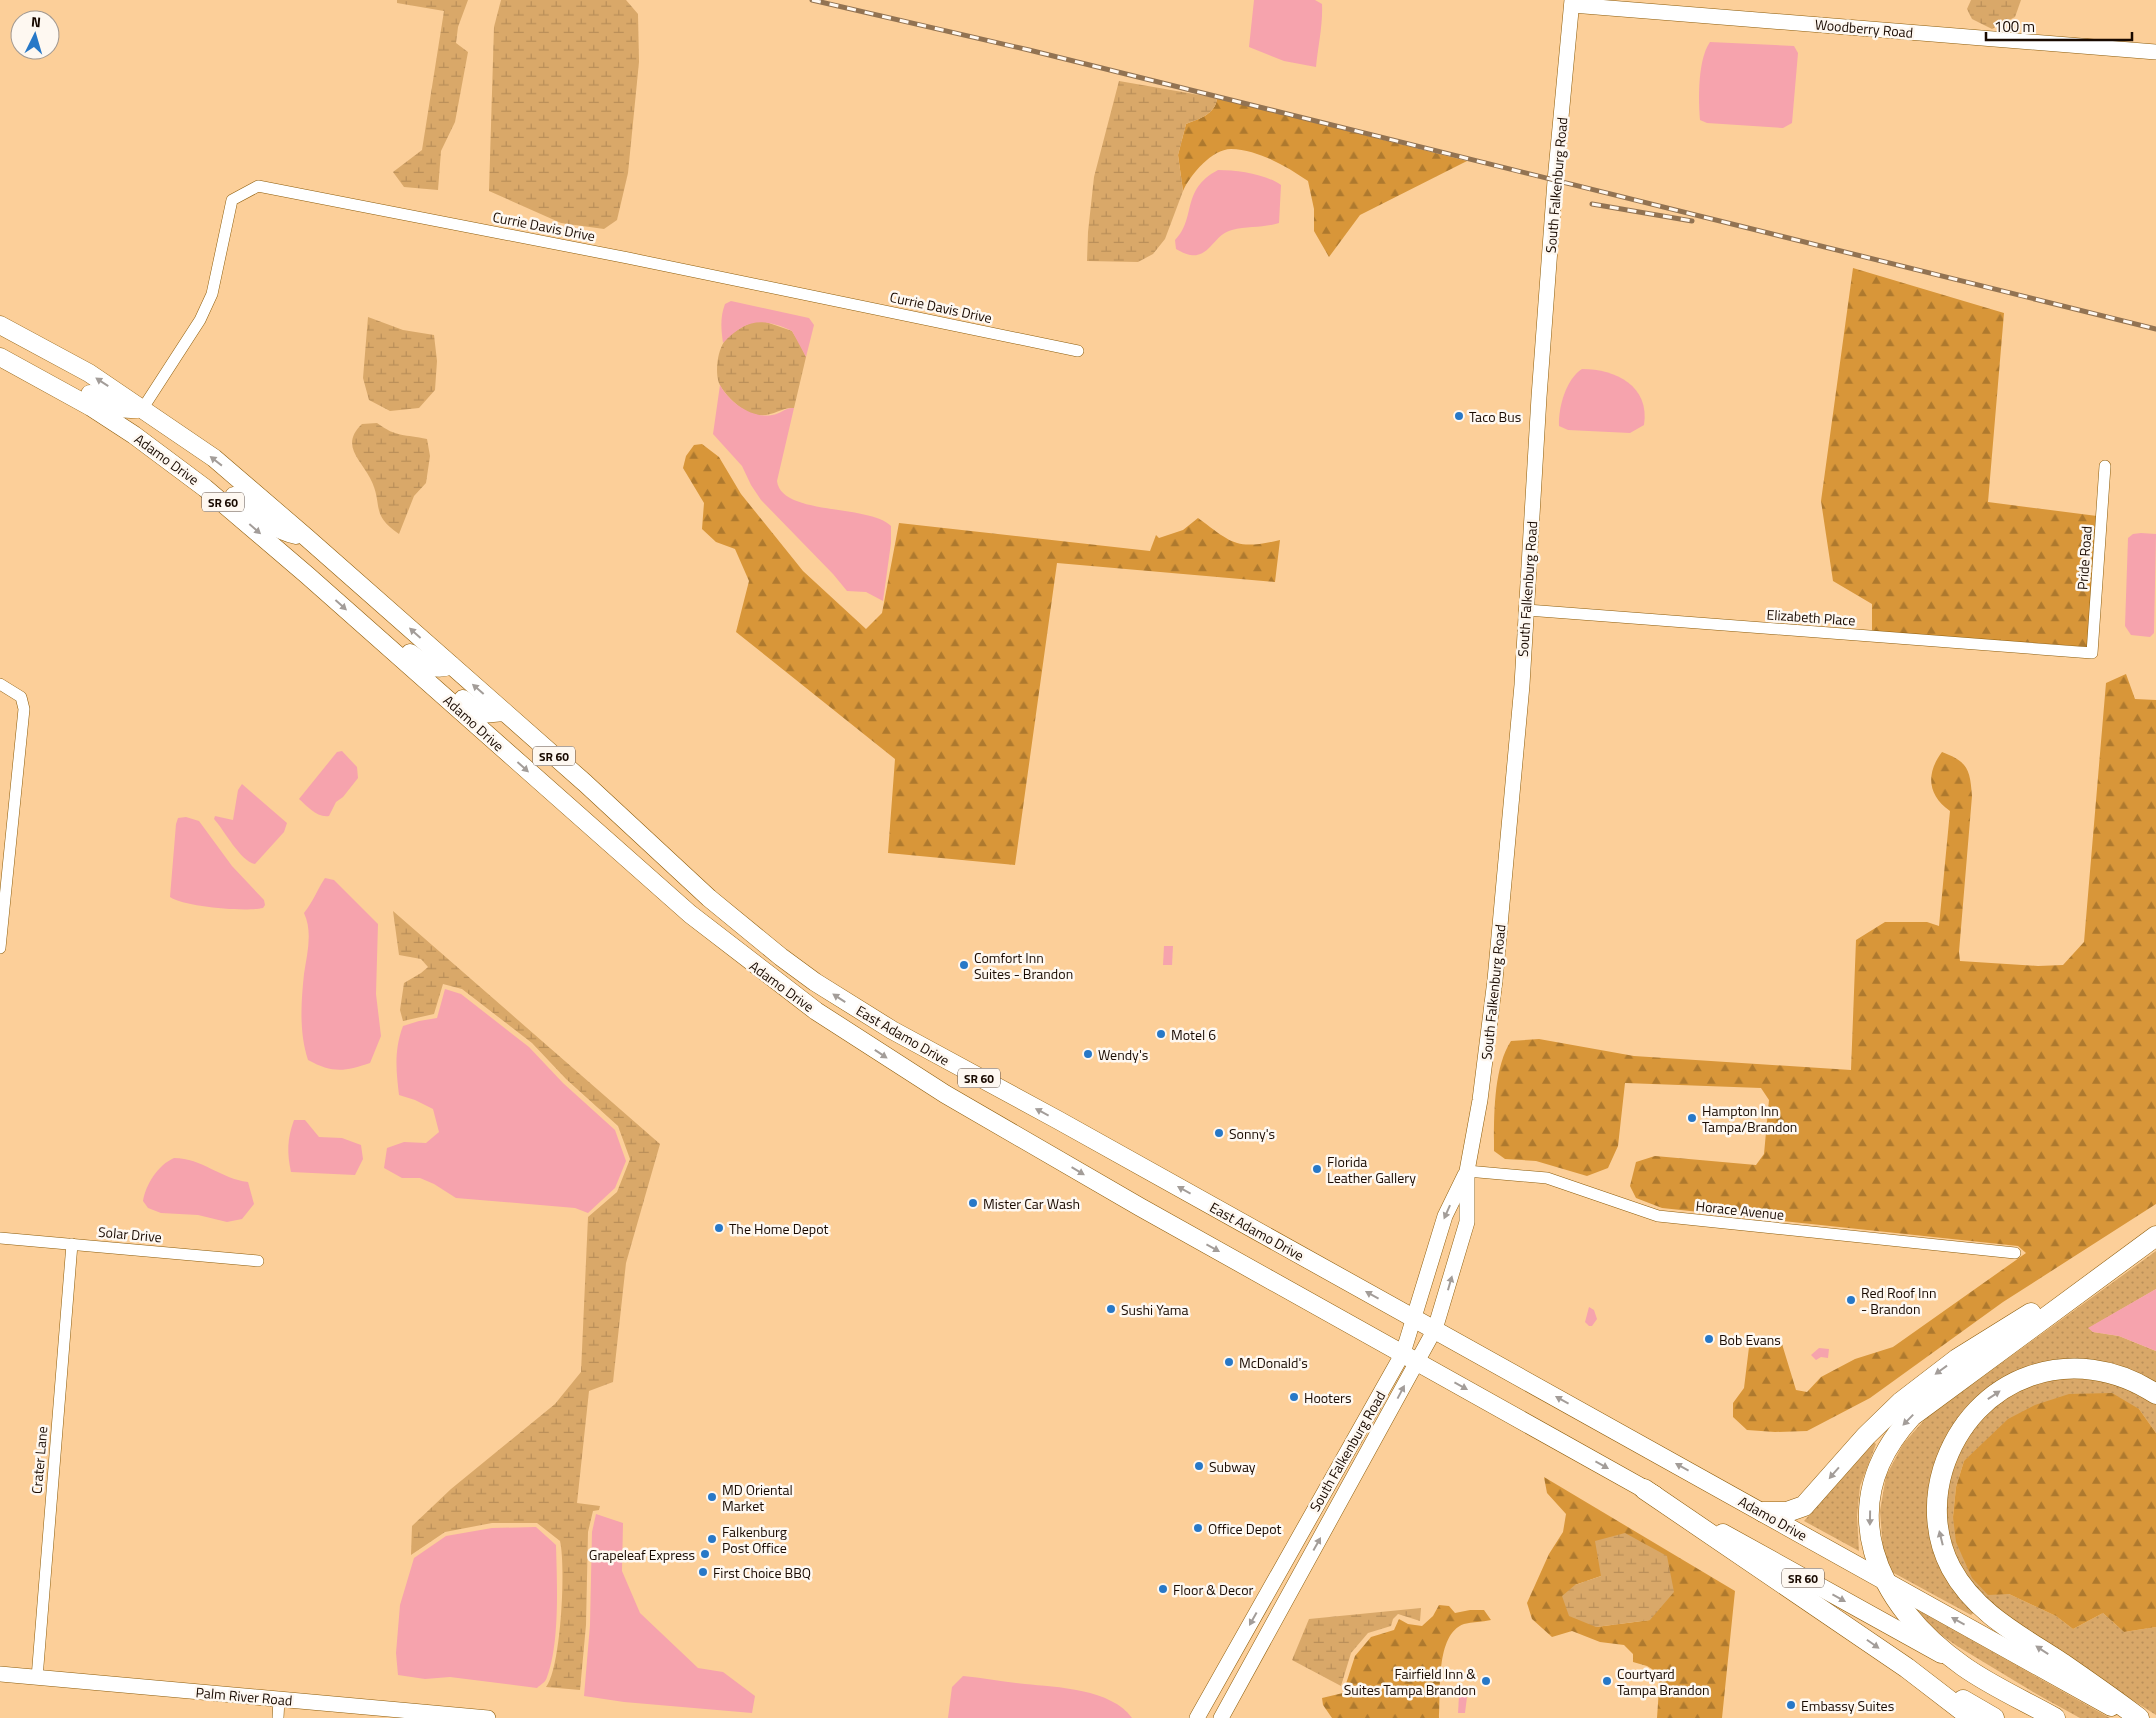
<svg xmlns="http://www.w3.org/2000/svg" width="2156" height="1718" font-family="'Titillium Web',sans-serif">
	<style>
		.grass { fill: url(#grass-dots) }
		.forest { fill: url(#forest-firs); fill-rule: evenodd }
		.wetland { fill: url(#wetland-marsh) }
		.water { fill: #f6a3ad }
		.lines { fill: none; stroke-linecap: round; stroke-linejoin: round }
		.street-casing { stroke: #8d5c0a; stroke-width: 12 }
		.secondary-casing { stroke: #8d5c0a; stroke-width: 16 }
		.primary-casing { stroke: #8d5c0a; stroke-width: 19 }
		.highway-casing { stroke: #8d5c0a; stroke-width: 21 }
		.street { stroke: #fff; stroke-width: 11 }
		.secondary { stroke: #fff; stroke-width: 15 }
		.primary { stroke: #fff; stroke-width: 18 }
		.highway { stroke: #fff; stroke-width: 20 }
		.rail-casing { stroke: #927352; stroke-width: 5 }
		.rail { stroke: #fef8f1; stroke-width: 3; stroke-dasharray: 9; stroke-linecap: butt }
		.oneway { fill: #a39d99 }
		.poi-dot { fill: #2778c7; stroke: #fef8f1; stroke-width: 2 }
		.labels { text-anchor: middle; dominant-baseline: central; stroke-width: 5; stroke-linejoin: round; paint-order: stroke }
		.shield { fill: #fef8f1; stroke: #5e5148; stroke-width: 1 }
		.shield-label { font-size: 12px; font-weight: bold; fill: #190a00 }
		.street-label { font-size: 14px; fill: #190a00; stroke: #fef8f1 }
		.poi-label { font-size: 14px; fill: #190a00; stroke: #fef8f1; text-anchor: start }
	</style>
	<defs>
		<pattern id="grass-dots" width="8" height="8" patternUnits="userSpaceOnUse" patternTransform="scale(1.25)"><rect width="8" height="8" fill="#d9a869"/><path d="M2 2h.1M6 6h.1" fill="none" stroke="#ba8f59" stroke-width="1.8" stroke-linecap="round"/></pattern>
		<pattern id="forest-firs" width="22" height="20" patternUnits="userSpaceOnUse" patternTransform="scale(1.25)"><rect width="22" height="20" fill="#d89639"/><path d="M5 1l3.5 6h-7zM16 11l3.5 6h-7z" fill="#ae792e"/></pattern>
		<pattern id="wetland-marsh" width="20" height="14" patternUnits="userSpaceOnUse" patternTransform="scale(1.25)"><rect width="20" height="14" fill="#d9a869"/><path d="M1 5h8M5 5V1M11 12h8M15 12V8" fill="none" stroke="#ba8f59"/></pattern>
	</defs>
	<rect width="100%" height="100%" fill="#fccf99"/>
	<g class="grass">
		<polygon points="2156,1251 2156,1289 2089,1328 2093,1332 2119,1336 2156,1351 2156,1387 2119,1369 1994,1388 1933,1501 1977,1609 1971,1615 1892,1572 1883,1550 1880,1511 1886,1476 1903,1444 1926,1418"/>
		<polygon points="2086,1373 2156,1399 2156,1433 2139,1409 1964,1461 1956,1487 1953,1517 2009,1594 2056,1616 2073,1629 2103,1613 2124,1632 2156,1627 2156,1715 1992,1611 1949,1549 1942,1502 1965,1430 2017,1385"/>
		<polygon points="1873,1442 1876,1444 1860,1486 1857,1516 1859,1551 1804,1521"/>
		<polygon points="1914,1608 2110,1718 2080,1718 2040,1696 1957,1646 1937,1632"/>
	</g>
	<g class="forest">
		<path d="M1217,98L1222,99L1467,161L1360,215L1329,257L1314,231V209L1308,181C1286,166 1259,150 1231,149C1212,149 1190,175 1183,191L1178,155L1186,124C1199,119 1216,114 1217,98Z"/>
		<polygon points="1853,268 2004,313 1988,502 2097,516 2088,647 1872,631 1872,604 1833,581 1821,501"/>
		<path d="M702,444L719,457L741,494L803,571L866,629L882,613L899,523L1150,551L1156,535L1159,538L1183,530L1198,518C1233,544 1236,550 1280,540L1275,582L1057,563L1015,865L888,853L895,759L736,632L749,581L735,549L716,542L702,529L704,503L683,468L686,456L694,445Z"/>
		<path d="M2126,674L2135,699L2156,700V1204L2003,1302L1870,1398L1807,1431L1775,1432L1747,1430L1733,1417V1403L1744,1388L1750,1339L1782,1344L1796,1390L1807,1392L1821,1377L1855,1359L1893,1347L2026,1253L2018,1246L1662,1208L1636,1198L1630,1186L1636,1162L1655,1156L1756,1165L1764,1154L1769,1100L1761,1088L1625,1083L1618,1146L1608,1168L1587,1176L1536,1161L1505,1159L1494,1151C1494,1119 1493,1068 1511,1041L1539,1039L1634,1056L1851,1070L1856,940L1885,922H1927L1939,926L1950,811C1927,795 1926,773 1942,752C1968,762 1970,769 1972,796L1959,952L1960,961L2038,966L2063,965L2084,942L2106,683Z"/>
		<polygon points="2112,1393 2139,1409 2156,1433 2156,1627 2124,1632 2103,1613 2073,1629 2056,1616 2009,1594 1988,1595 1972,1578 1956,1542 1953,1517 1956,1487 1964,1461 2008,1419 2035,1405 2069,1394"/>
		<path d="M1544,1477L1735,1591L1722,1718H1657L1660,1674L1647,1666L1633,1662V1654L1624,1645L1600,1642L1572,1631L1552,1637L1532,1619L1527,1603L1549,1554L1563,1532L1566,1514L1547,1493ZM1601,1576L1650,1620L1596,1627L1575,1585Z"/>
		<path d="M1439,1605L1449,1606L1455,1613L1470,1610H1484L1491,1620C1482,1622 1472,1622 1464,1624C1435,1634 1441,1693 1439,1718H1332L1323,1705L1322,1698L1343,1693L1355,1656L1371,1637L1394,1630L1399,1619L1408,1624L1422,1626L1433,1616Z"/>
	</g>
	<g class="wetland">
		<polygon points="397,0 468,0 458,27 456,43 468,52 455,122 441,151 438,190 404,187 393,172 422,150 444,11 397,3"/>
		<polygon points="501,0 626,0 638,14 639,62 628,173 617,220 604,229 561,223 489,191 494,27"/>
		<polygon points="1971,0 2021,0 2015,17 1992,29 1972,19 1967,9"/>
		<path d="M1119,81L1217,98C1216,114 1199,119 1186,124L1178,155L1183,191L1165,239L1153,254L1138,262L1087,261L1088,232L1094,177Z"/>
		<polygon points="368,317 403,330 434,335 437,361 435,390 419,408 390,411 369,400 363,378"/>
		<path d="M752,322H766L792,331L800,344L806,357L794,408C780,407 771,419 753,414C743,412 727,397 721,387C714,377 717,352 724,342C731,332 742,327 752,322Z"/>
		<path d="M377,423C397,438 405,434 427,439L430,456L426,483L414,496L399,534C369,514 384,504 370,478C360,459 340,445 362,424Z"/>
		<path d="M393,911L660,1144L626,1263L613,1382L589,1391L577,1503L600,1506L599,1510L593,1511L588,1532L586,1625L580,1690L546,1687C561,1668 566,1567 560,1541L537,1523H492L445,1532L411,1555L412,1526L451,1489L555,1404L581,1372L588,1217L617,1192L630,1159L618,1126L566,1079L532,1043L462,989L443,984L434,1014L403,1021L400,1010L404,983L421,973L428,967L421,959L399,955Z"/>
		<polygon points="1625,1533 1667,1556 1674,1592 1650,1620 1596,1627 1569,1616 1562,1596 1575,1585 1601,1576 1595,1541"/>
		<polygon points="1421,1608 1420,1621 1398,1614 1393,1619 1391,1626 1368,1633 1351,1653 1341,1686 1292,1660 1309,1619"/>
	</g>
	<g class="water">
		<path d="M1254,0H1315L1322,4C1323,25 1318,46 1316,67L1284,61L1249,47Z"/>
		<path d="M1710,42L1794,46L1798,53L1792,123L1783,128L1707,123L1700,120C1698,98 1698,59 1710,42Z"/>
		<path d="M1218,170C1238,170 1265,174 1281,185L1279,223C1264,228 1248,226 1232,230C1210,235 1209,269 1176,249L1175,240C1197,218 1180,190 1218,170Z"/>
		<path d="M731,301L809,318L814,325L806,357L792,331C762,317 746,319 723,343C721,329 720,317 725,304Z"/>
		<path d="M1582,369C1616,369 1650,386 1644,425L1630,433L1568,430L1559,426C1558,408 1566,379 1582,369Z"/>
		<path d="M720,385C729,402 752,419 772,415C781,414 785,407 794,408L777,481C781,516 870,504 891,526V543L883,601L866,592L847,591L833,574L761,500L751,485L742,466L713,434Z"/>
		<polygon points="2141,533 2156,534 2154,633 2150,637 2131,635 2125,626 2128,538 2133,534"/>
		<path d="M342,751L357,767L358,778L343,797L336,802L329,816C317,818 307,806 299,799L337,752Z"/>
		<path d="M242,784L287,823L284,832L255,864C240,861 225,831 214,819L215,816L233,820L238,790Z"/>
		<path d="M186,817L199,821L232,866L264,900L265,905L263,908C245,912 185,907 170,897L176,824L178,818Z"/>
		<path d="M325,878L334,880L378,924L376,994L381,1036L370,1063C344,1072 332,1073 308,1060C299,1032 301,1003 304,974C307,954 313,932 304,913C313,902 317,890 325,878Z"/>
		<polygon points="1164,946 1173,946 1172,965 1163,965"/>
		<path d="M445,989L461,994L529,1047L563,1083L615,1130L626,1161L615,1188L588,1213L575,1208L456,1198L434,1184L420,1178H402L384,1168L387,1148L404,1142L426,1143L439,1132L433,1109L415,1100L399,1095C396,1070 394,1050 403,1026L419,1021L437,1018Z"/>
		<path d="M294,1120H305L319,1137L342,1138L361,1145L363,1159L355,1175L291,1172C287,1153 287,1139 294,1120Z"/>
		<path d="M174,1158C202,1158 221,1179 248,1182L254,1204L242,1219L227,1222L198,1215L161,1213L148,1208L143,1201C146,1184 158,1165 174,1158Z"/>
		<polygon points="2156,1289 2156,1351 2119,1336 2093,1332 2088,1328"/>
		<polygon points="1589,1307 1594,1310 1597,1319 1592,1326 1589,1326 1585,1322"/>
		<polygon points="1819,1348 1829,1349 1828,1358 1821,1357 1816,1360 1811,1355"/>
		<polygon points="596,1514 623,1523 622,1571 640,1613 698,1668 723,1672 755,1696 752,1713 624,1702 584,1696 590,1625 592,1532"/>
		<path d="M536,1527L556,1545C557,1581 560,1643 547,1677C546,1682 540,1685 537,1688L450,1677L425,1679L398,1675L396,1653L400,1605L414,1558L446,1536L492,1528Z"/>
		<path d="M963,1676C984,1678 1004,1682 1025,1684C1056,1687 1112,1689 1132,1718H948L952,1687Z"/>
		<polygon points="1459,1696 1467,1697 1465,1713 1458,1713"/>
	</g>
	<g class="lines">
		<defs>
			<g id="street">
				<polyline points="143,408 200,320 212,294 232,200 258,186 628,258 1078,351"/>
				<polyline points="1527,610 2092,653 2105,466"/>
				<polyline points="0,684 21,697 24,709 0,948"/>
				<polyline points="1467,1171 1547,1178 1658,1216 2015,1253"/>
				<polyline points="0,1238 258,1261"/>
				<polyline points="37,1678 72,1244"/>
				<polyline points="278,1718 279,1699"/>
			</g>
			<g id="secondary">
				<polyline points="1572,5 2156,52"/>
				<polyline points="0,1674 488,1718"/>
				<polyline points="1197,1718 1403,1353 1445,1216 1465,1175"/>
				<polyline points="1221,1718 1435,1329 1467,1222 1467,1171 1480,1100 1495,980 1522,685 1539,397 1555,181 1572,0"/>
			</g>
			<g id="primary">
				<polyline points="0,325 89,373 214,458 306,537 585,783 709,898 781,957 815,982 892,1030 1058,1120 2111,1707"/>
				<polyline points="0,357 91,407 134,435 205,488 307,575 690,914 816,1011 945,1094 1140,1207 1655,1495"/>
				<path d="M90,394C110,405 119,412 143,408"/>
				<path d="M234,496C252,510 272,530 296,535"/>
				<path d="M410,653C423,662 434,673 451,665"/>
				<polyline points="463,699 482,714 504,712"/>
				<polyline points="1723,1533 1941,1654"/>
			</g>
			<g id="highway">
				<polyline points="1644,1489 1907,1668 1972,1718"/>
				<polyline points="1763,1512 1787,1512 1804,1506 1866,1436 1901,1402 1957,1359 2031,1313"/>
				<polyline points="1963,1700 1994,1718"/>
				<path d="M2055,1718C2025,1701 1991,1686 1963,1666C1875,1604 1830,1505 1912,1416L2156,1236"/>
				<path d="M2139,1718C2114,1699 2088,1681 2062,1663C2021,1636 1975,1613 1951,1568C1935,1538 1933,1502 1943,1469C1973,1375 2074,1340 2156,1394"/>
			</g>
		</defs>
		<use href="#street" class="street-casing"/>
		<use href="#secondary" class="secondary-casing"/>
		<use href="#primary" class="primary-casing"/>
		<use href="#highway" class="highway-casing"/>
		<use href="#street" class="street"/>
		<use href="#secondary" class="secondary"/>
		<use href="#primary" class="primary"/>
		<use href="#highway" class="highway"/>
		<defs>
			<g id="rail">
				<polyline points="812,0 1029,50 2156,329"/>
				<polyline points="1592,204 1692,221"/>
			</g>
		</defs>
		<use href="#rail" class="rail-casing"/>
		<use href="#rail" class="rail"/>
	</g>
	<defs><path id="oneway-solid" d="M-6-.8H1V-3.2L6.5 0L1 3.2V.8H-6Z" transform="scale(1.25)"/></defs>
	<g class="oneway">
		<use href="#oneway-solid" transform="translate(102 382) rotate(-147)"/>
		<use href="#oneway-solid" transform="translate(216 461) rotate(-142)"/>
		<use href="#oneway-solid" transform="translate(255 529) rotate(41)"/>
		<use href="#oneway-solid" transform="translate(341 605) rotate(42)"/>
		<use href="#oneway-solid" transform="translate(415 633) rotate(-138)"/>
		<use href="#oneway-solid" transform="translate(478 689) rotate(-139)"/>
		<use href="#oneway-solid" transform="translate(523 767) rotate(42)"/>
		<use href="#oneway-solid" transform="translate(839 998) rotate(-147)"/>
		<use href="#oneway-solid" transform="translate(881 1054) rotate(34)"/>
		<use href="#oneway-solid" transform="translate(1042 1112) rotate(-152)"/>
		<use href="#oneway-solid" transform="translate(1078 1171) rotate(31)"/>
		<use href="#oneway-solid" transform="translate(1184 1190) rotate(-151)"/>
		<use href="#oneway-solid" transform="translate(1447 1212) rotate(114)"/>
		<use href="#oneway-solid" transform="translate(1213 1248) rotate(29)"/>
		<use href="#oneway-solid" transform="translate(1450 1283) rotate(-74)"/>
		<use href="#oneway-solid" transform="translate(1372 1295) rotate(-151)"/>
		<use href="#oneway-solid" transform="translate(1941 1370) rotate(144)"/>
		<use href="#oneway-solid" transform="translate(1461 1386) rotate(29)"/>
		<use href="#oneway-solid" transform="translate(1401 1392) rotate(-62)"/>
		<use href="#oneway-solid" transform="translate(1994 1395) rotate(-34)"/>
		<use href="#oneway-solid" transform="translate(1562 1400) rotate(-151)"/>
		<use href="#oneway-solid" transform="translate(1908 1420) rotate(134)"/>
		<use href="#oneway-solid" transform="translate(1602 1465) rotate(29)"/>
		<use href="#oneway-solid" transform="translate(1682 1467) rotate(-151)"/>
		<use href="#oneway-solid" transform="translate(1834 1473) rotate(131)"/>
		<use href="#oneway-solid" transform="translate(1870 1518) rotate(91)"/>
		<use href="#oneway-solid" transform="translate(1941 1538) rotate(-104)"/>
		<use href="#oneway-solid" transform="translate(1317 1544) rotate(-61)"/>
		<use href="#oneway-solid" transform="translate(1839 1598) rotate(29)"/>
		<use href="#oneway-solid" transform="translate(1253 1619) rotate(119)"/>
		<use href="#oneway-solid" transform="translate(1958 1621) rotate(-151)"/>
		<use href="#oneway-solid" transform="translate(1873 1644) rotate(35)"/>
		<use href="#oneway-solid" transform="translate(2042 1650) rotate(-147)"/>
	</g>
	<g class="poi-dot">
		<circle cx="1459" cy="416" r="5"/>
		<circle cx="964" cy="965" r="5"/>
		<circle cx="1161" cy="1034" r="5"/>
		<circle cx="1088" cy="1054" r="5"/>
		<circle cx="1692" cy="1118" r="5"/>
		<circle cx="1219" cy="1133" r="5"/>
		<circle cx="1317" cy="1169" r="5"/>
		<circle cx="973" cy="1203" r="5"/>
		<circle cx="719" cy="1228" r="5"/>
		<circle cx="1851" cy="1300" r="5"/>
		<circle cx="1111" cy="1309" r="5"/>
		<circle cx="1709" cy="1339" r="5"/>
		<circle cx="1229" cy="1362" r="5"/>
		<circle cx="1294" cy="1397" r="5"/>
		<circle cx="1199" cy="1466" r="5"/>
		<circle cx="712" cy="1497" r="5"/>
		<circle cx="1198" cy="1528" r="5"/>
		<circle cx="712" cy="1539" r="5"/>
		<circle cx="705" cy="1554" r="5"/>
		<circle cx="703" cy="1572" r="5"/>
		<circle cx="1163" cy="1589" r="5"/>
		<circle cx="1486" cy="1681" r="5"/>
		<circle cx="1607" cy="1681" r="5"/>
		<circle cx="1791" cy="1705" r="5"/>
	</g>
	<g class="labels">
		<g class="shield">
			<rect x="202" y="492.5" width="42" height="19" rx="4"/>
			<rect x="533" y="746.5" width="42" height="19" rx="4"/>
			<rect x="958" y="1068.5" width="42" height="19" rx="4"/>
			<rect x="1782" y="1568.5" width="42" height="19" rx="4"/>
		</g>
		<g class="shield-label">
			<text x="223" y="502">SR 60</text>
			<text x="554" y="756">SR 60</text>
			<text x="979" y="1078">SR 60</text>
			<text x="1803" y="1578">SR 60</text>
		</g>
		<g class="street-label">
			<text transform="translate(1864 28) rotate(5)">Woodberry Road</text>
			<text transform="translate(1556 185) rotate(-85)">South Falkenburg Road</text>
			<text transform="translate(544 226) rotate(11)">Currie Davis Drive</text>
			<text transform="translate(941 307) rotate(12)">Currie Davis Drive</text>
			<text transform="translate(167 459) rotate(36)">Adamo Drive</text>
			<text transform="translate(2084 558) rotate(-86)">Pride Road</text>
			<text transform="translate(1527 589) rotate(-86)">South Falkenburg Road</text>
			<text transform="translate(1811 617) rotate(4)">Elizabeth Place</text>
			<text transform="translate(474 723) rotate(42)">Adamo Drive</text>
			<text transform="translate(782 986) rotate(36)">Adamo Drive</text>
			<text transform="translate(1493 992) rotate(-84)">South Falkenburg Road</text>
			<text transform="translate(903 1035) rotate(30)">East Adamo Drive</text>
			<text transform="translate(1740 1210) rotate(6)">Horace Avenue</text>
			<text transform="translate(1257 1231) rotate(29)">East Adamo Drive</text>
			<text transform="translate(130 1234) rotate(5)">Solar Drive</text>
			<text transform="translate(1347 1451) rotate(-60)">South Falkenburg Road</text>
			<text transform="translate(39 1460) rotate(-85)">Crater Lane</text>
			<text transform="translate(1773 1518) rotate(29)">Adamo Drive</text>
			<text transform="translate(244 1696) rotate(5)">Palm River Road</text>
		</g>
		<g class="poi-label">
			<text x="1469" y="416">Taco Bus</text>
			<text x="974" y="957">Comfort Inn<tspan x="974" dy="16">Suites - Brandon</tspan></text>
			<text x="1171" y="1034">Motel 6</text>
			<text x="1098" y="1054">Wendy's</text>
			<text x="1702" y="1110">Hampton Inn<tspan x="1702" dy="16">Tampa/Brandon</tspan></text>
			<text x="1229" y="1133">Sonny's</text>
			<text x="1327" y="1161">Florida<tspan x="1327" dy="16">Leather Gallery</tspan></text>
			<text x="983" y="1203">Mister Car Wash</text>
			<text x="729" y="1228">The Home Depot</text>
			<text x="1861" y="1292">Red Roof Inn<tspan x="1861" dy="16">- Brandon</tspan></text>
			<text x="1121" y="1309">Sushi Yama</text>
			<text x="1719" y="1339">Bob Evans</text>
			<text x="1239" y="1362">McDonald's</text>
			<text x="1304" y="1397">Hooters</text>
			<text x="1209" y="1466">Subway</text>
			<text x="722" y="1489">MD Oriental<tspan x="722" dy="16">Market</tspan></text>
			<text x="1208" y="1528">Office Depot</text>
			<text x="722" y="1531">Falkenburg<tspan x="722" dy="16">Post Office</tspan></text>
			<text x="695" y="1554" text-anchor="end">Grapeleaf Express</text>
			<text x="713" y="1572">First Choice BBQ</text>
			<text x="1173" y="1589">Floor &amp; Decor</text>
			<text x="1476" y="1673" text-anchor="end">Fairfield Inn &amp;<tspan x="1476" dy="16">Suites Tampa Brandon</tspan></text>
			<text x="1617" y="1673">Courtyard<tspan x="1617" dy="16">Tampa Brandon</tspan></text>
			<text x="1801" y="1705">Embassy Suites</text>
		</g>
	</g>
	<g transform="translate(35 35) rotate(5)"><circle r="24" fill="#fef8f1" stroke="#a29991"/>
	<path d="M0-4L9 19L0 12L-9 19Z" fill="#2778c7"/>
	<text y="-8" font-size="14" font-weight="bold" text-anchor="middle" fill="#190a00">N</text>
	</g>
	<path d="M1986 32v8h146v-8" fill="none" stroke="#190a00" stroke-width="2.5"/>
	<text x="1994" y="32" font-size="15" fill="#190a00" stroke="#fef8f1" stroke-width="4" paint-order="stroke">100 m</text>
</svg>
